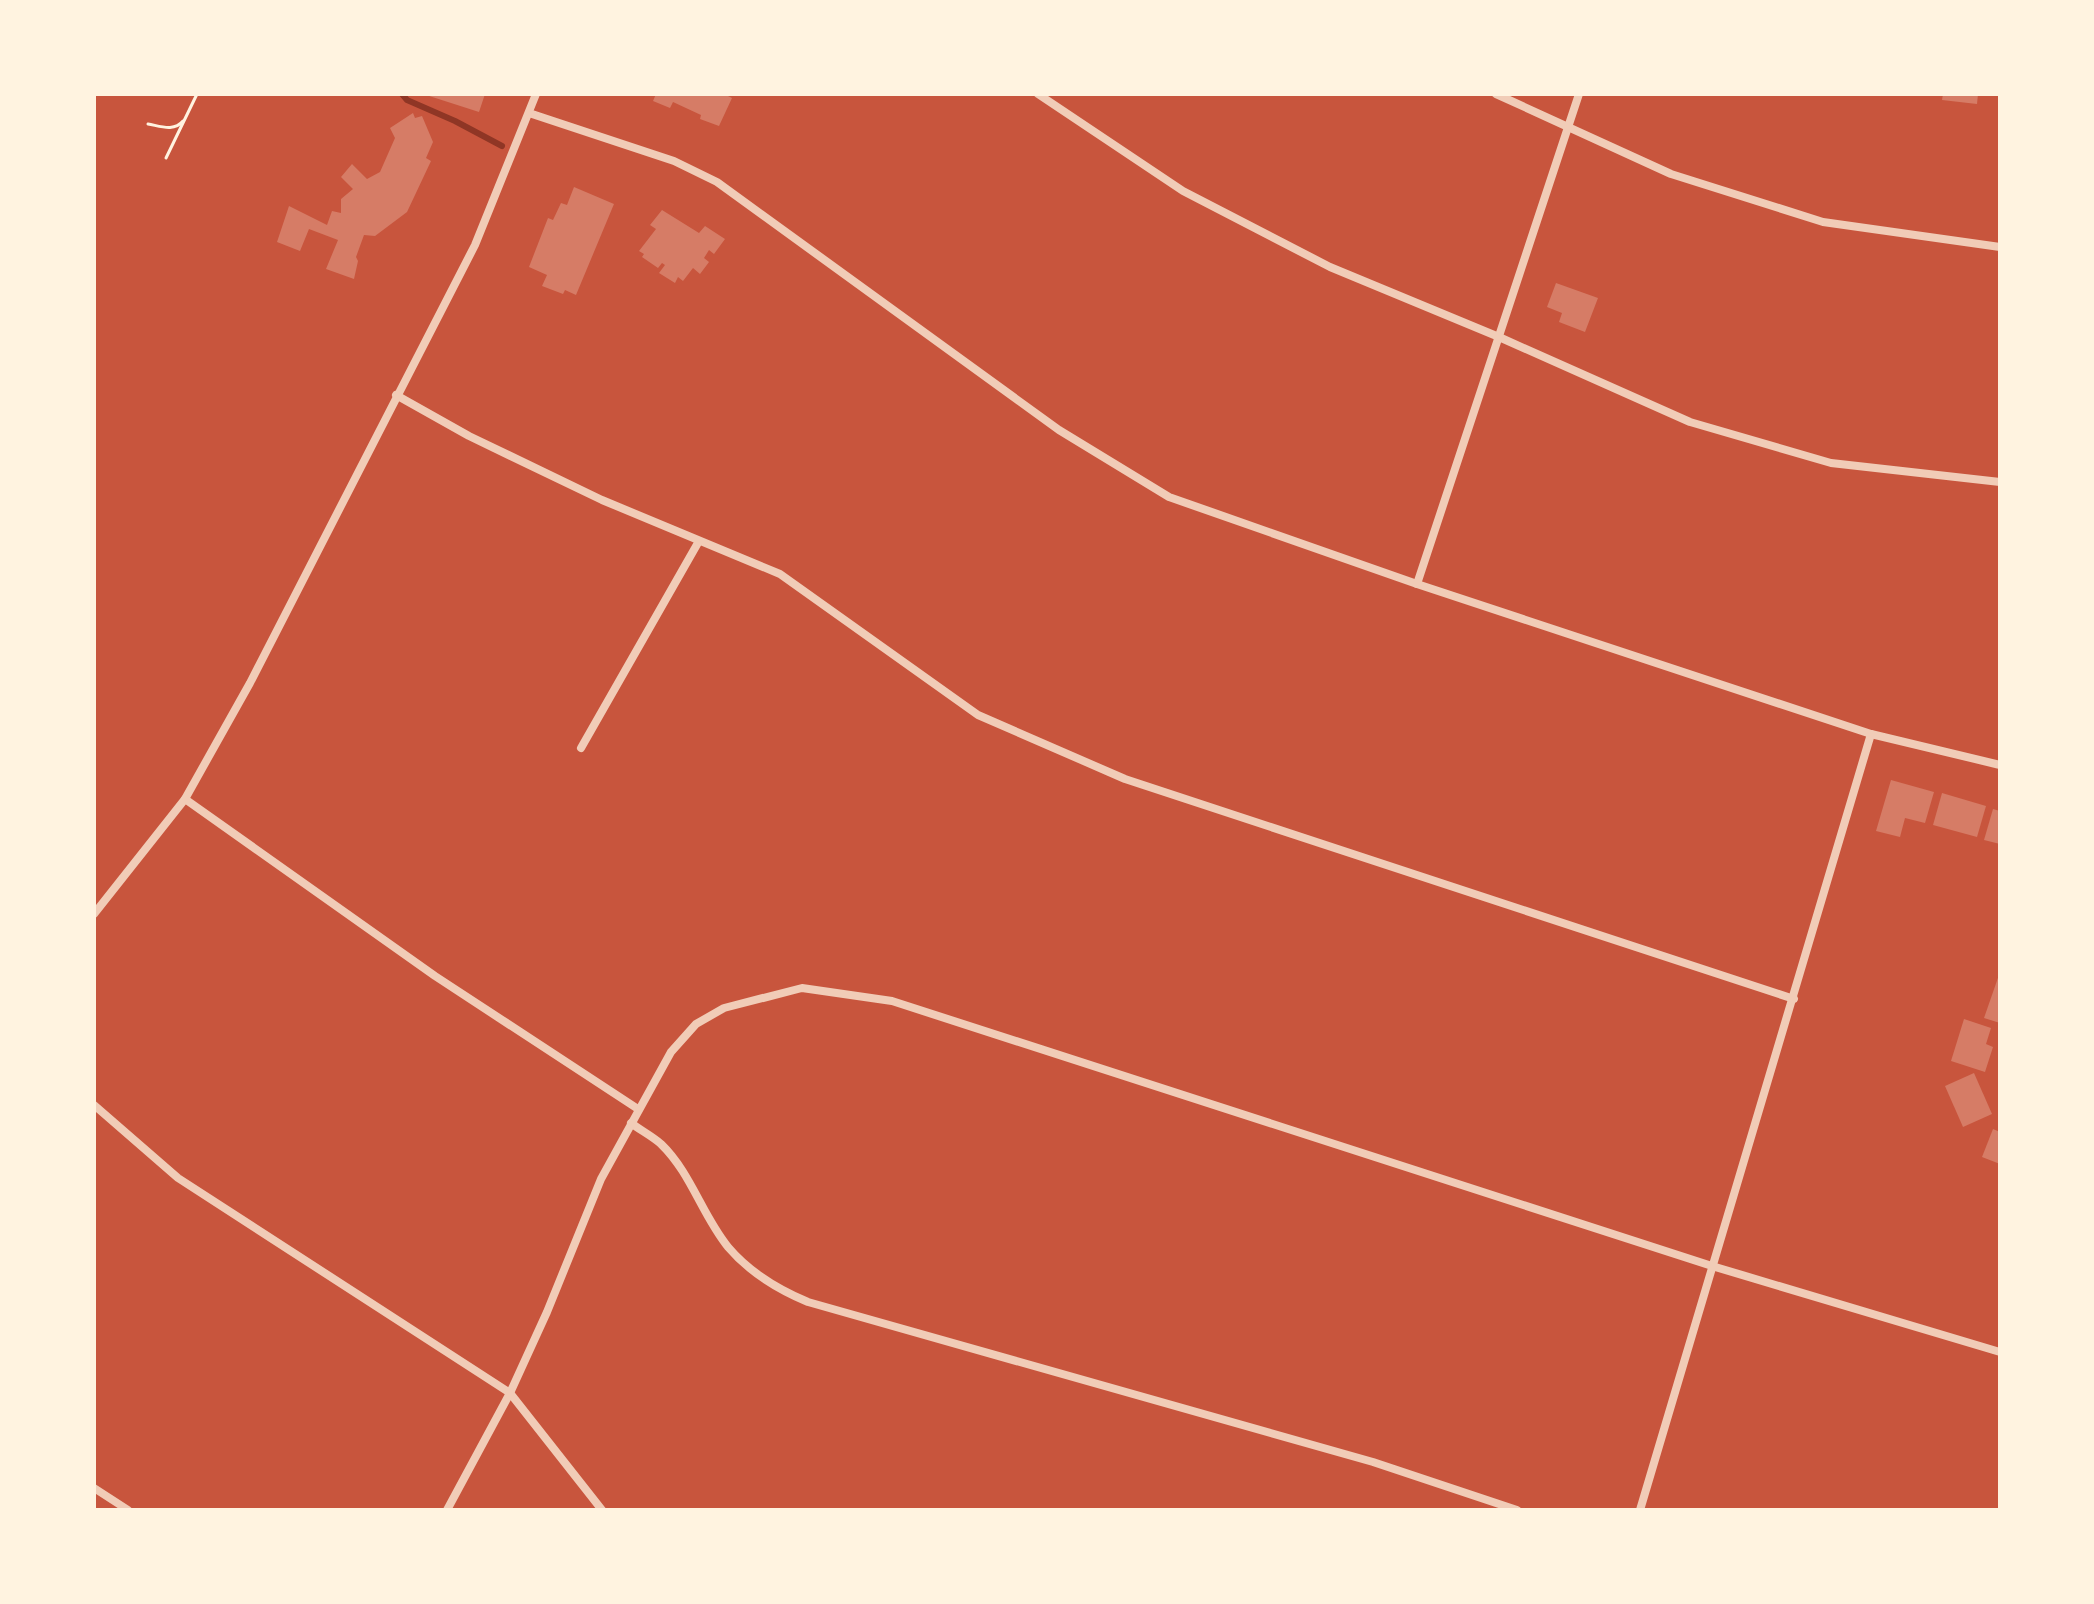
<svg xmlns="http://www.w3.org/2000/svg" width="2094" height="1604" font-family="Inter,sans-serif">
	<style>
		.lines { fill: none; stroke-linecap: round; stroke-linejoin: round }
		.stream { stroke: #8f3625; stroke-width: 6 }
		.building { fill: #d67c66 }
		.path { stroke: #fff3e0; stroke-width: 3 }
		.minor { stroke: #f1ccb7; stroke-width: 8 }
	</style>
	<rect width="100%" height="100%" fill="#c8553d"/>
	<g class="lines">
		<polyline class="stream" points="402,94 407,100 455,121 502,146"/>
	</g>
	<g class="building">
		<polygon points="423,94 485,94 479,112"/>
		<polygon points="656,94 724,94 732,98 719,126 700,119 701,115 673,102 670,108 653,101"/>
		<polygon points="1943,94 1978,94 1977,104 1942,100"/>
		<polygon points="413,113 415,118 422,116 433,142 426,158 431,161 407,212 375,236 364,235 356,257 358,261 354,279 326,269 338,240 309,229 300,251 277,242 289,206 327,225 332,211 341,213 341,199 353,189 341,177 352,164 367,179 380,172 395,138 390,128"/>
		<polygon points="574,187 614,204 576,295 565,290 563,294 542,286 547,275 529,267 548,218 553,220 561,203 567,205"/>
		<polygon points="662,210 699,233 705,226 725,239 714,254 709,250 704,258 709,262 700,274 693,268 683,281 678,277 675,283 659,273 665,265 662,263 658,268 642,257 644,254 639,251 656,229 650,225"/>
		<polygon points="1556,283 1598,298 1585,332 1559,322 1562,313 1547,307"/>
		<polygon points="1891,780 1934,792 1925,823 1905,818 1900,837 1876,831"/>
		<polygon points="1942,793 1986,806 1977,837 1933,825"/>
		<polygon points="1993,809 2000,811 2000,844 1984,840"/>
		<polygon points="2000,972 2000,1023 1984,1018"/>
		<polygon points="1964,1019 1991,1028 1986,1044 1993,1047 1985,1072 1951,1061"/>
		<polygon points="1974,1073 1992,1114 1963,1127 1945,1086"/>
		<polygon points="1993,1129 2000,1132 2000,1164 1982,1157"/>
	</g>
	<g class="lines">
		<g class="path">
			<path d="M148,124C160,126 174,132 183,121"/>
			<polyline points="166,158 197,94"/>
		</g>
		<g class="minor">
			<polyline points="1038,94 1183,191 1330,267 1499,337 1690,422 1831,463 2000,482"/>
			<polyline points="1496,94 1671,174 1823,222 2000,247"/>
			<polyline points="529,113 674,161 717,182 1059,430 1169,497 1417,584 1871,734 2000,765"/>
			<polyline points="396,395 469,436 602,500 780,574 978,715 1125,779 1794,999"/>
			<polyline points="1417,584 1579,94"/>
			<polyline points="581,748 699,541"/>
			<polyline points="185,799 435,976 638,1109"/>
			<polyline points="94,914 185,799 250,683 475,245 536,94"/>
			<polyline points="94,1105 178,1178 510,1393 602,1510"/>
			<path d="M631,1123C640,1130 652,1136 661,1144C691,1173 702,1215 728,1247C750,1273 777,1289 808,1302L1373,1462L1517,1510"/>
			<polyline points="94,1488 128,1510"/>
			<polyline points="447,1510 510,1393 547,1312 601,1179 671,1052 696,1024 724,1008 802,988 892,1001 1712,1266 2000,1352"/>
			<polyline points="1640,1510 1871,734"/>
		</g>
	</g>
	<rect width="2094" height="1604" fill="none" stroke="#fff3e0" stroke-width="192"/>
</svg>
